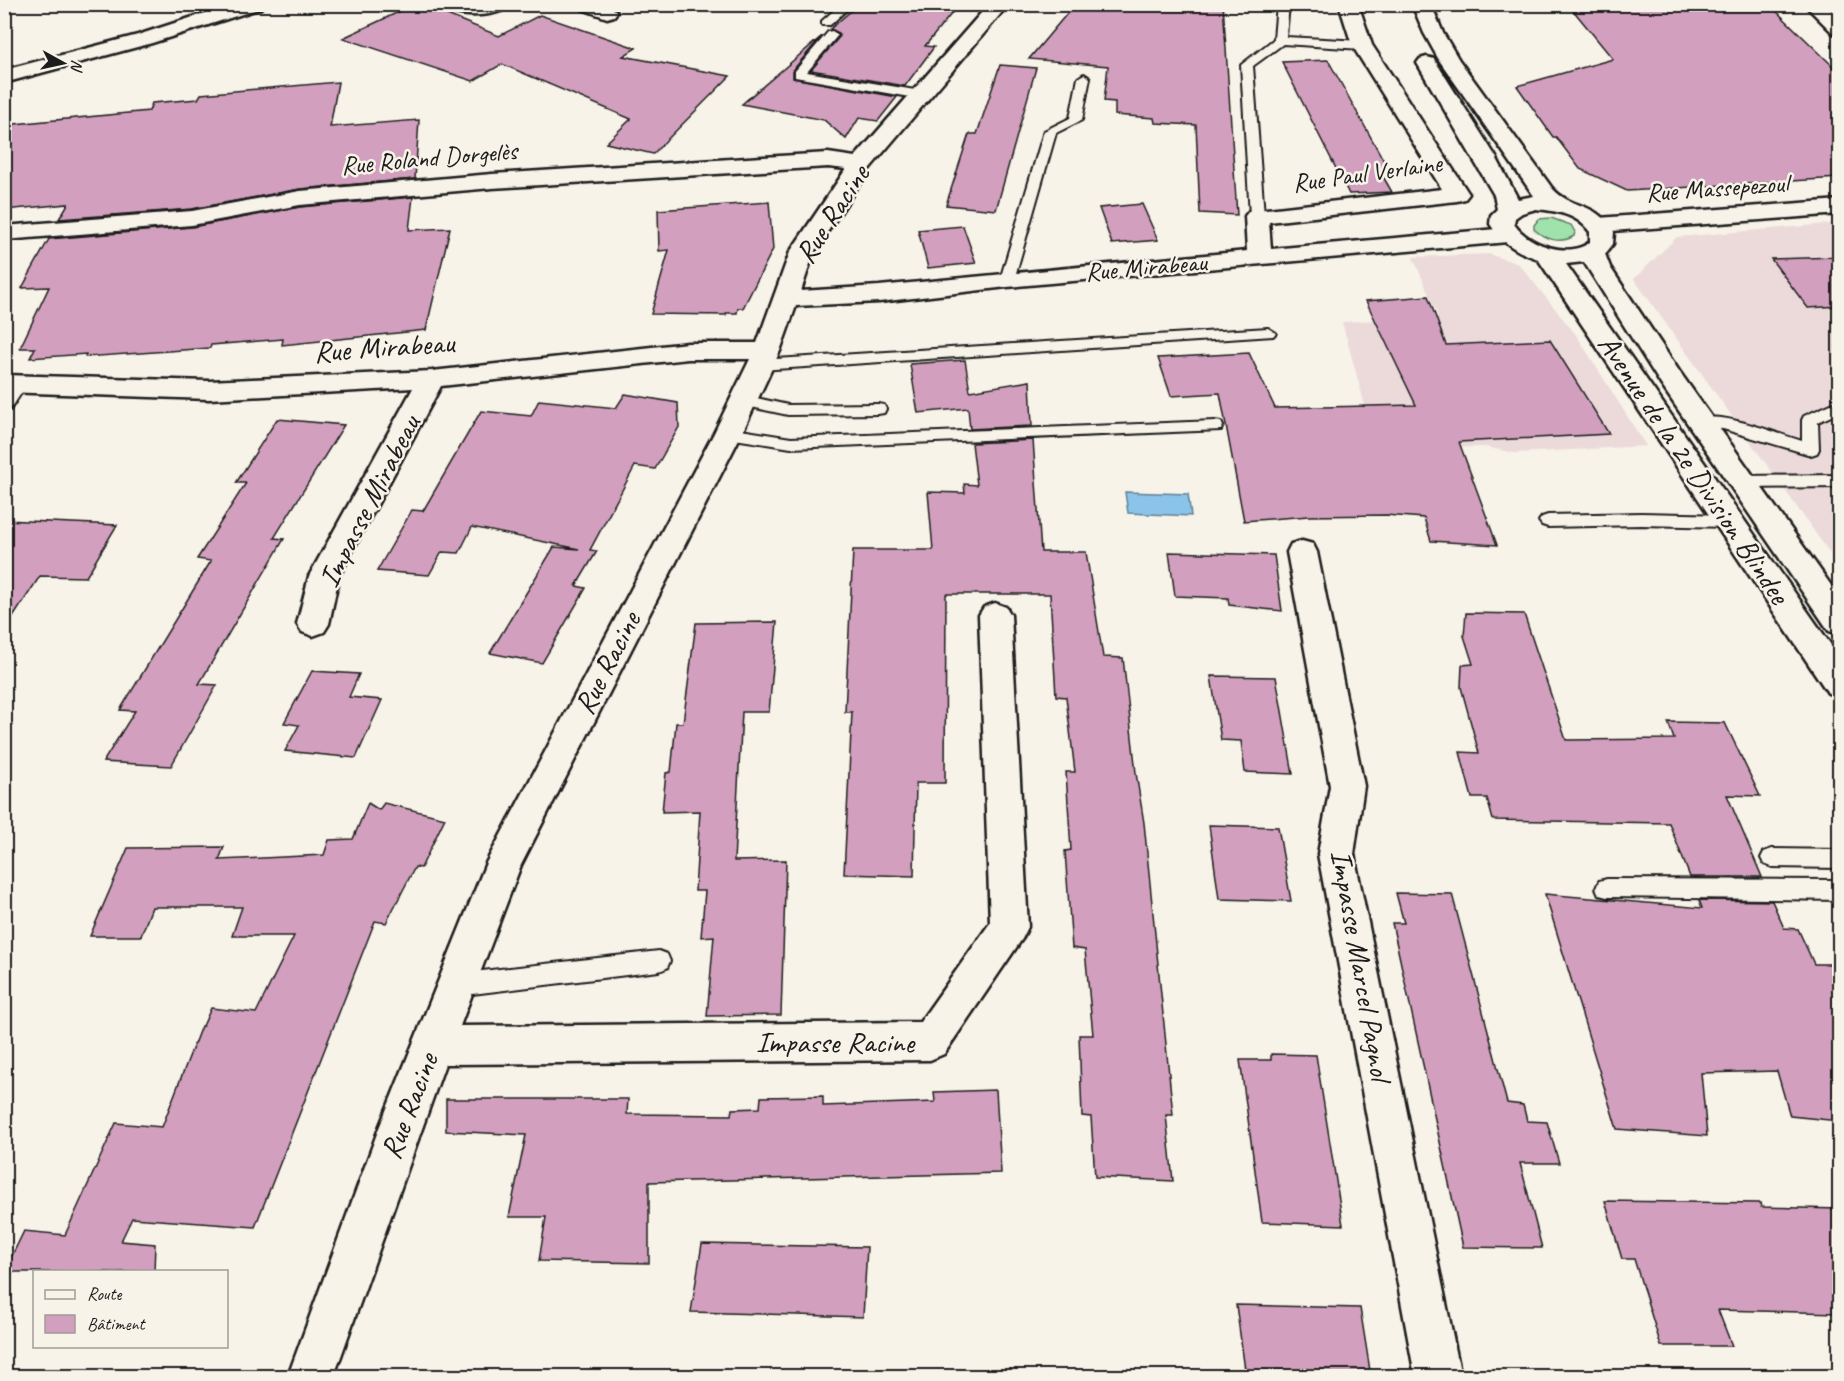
<svg xmlns="http://www.w3.org/2000/svg" width="1844" height="1381" font-family="Caveat,sans-serif">
	<style>
		.built { fill: #ecdadb }
		.green { fill: #a0e2ac; stroke: #5e7f64; stroke-width: 1.5 }
		.water { fill: #8bc4ea; stroke: #5f8198; stroke-width: 1.5 }
		.building { fill: #d2a0be; stroke: #1c1c1c; stroke-width: 1.5 }
		.lines { fill: none; stroke-linecap: round; stroke-linejoin: round }
		.lane-casing { stroke: #1c1c1c; stroke-width: 4 }
		.street-casing { stroke: #1c1c1c; stroke-width: 5 }
		.secondary-casing { stroke: #1c1c1c; stroke-width: 5 }
		.lane { fill: #f7f3e8; fill-rule: evenodd }
		.street { fill: #f7f3e8; fill-rule: evenodd }
		.secondary { fill: #f7f3e8; fill-rule: evenodd }
		.labels { text-anchor: middle; dominant-baseline: central; stroke-width: 5; stroke-linejoin: round; paint-order: stroke }
		.far-street-label { font-size: 26px; fill: #1c1c1c; stroke: #f7f3e8 }
		.street-label { font-size: 30px; fill: #1c1c1c; stroke: #f7f3e8 }
	</style>
	<rect width="100%" height="100%" fill="#f7f3e8"/>
	<filter id="ink" filterUnits="userSpaceOnUse"><feTurbulence type="fractalNoise" baseFrequency=".0167" numOctaves="2"/><feDisplacementMap in="SourceGraphic" scale="12" xChannelSelector="R" yChannelSelector="G"/><feConvolveMatrix kernelMatrix="1 2 1 2 8 2 1 2 1" color-interpolation-filters="sRGB"/></filter>
	<g filter="url(#ink)">
		<g class="built">
			<polygon points="1839,223 1839,566 1634,279 1677,237"/>
			<polygon points="1489,254 1519,264 1577,336 1646,446 1515,453 1485,447 1377,449 1342,322 1438,316 1413,257"/>
		</g>
		<path class="green" d="M1551,218L1571,225L1575,232L1574,236C1561,244 1545,240 1534,229V225L1539,219Z"/>
		<polygon class="water" points="1125,492 1188,494 1191,516 1128,513"/>
		<g class="building">
			<polygon points="420,4 499,36 540,15 636,48 623,56 730,76 653,154 606,143 631,119 502,64 473,81 343,38 407,8 410,9"/>
			<polygon points="859,4 905,4 952,13 925,46 934,47 905,86 811,70 840,36 839,33 830,29"/>
			<polygon points="1075,4 1223,4 1237,215 1200,213 1196,125 1155,123 1154,118 1115,115 1115,102 1104,101 1108,66 1029,59"/>
			<polygon points="1568,4 1769,4 1839,72 1839,178 1627,191 1580,169 1556,137 1553,137 1517,86 1613,59"/>
			<polygon points="822,36 793,70 793,78 897,97 878,121 859,118 846,139 824,120 742,104"/>
			<polygon points="1328,60 1390,172 1381,173 1392,192 1349,194 1282,62"/>
			<polygon points="1000,65 1036,68 996,210 946,205 969,134 977,134"/>
			<polygon points="338,82 330,127 419,120 415,179 300,189 192,209 59,219 68,204 4,210 4,125 149,111 152,103 198,99 201,94"/>
			<polygon points="413,197 409,230 450,228 426,330 282,345 283,339 211,345 210,348 85,357 86,354 30,358 35,348 20,348 49,287 22,288 49,239 192,227 300,207"/>
			<polygon points="769,202 773,249 743,308 738,308 737,313 726,313 726,315 651,314 669,250 659,251 658,210"/>
			<polygon points="1142,204 1158,240 1112,244 1099,208"/>
			<polygon points="963,226 976,263 928,268 918,230"/>
			<polygon points="1839,257 1839,306 1808,308 1771,259"/>
			<polygon points="1428,296 1446,345 1550,340 1609,434 1459,442 1497,545 1431,541 1424,518 1385,515 1309,516 1244,521 1220,393 1171,396 1158,358 1249,353 1275,408 1416,405 1366,301"/>
			<polygon points="965,360 970,391 1030,381 1032,426 970,429 968,408 918,413 910,364"/>
			<polygon points="625,394 678,403 679,427 655,469 635,466 590,550 597,551 576,586 586,588 542,663 490,653 554,547 579,549 472,527 459,553 442,552 429,575 377,571 412,510 423,511 481,411 531,416 539,400 616,408"/>
			<polygon points="277,419 344,425 274,538 284,539 199,684 217,685 171,766 103,762 135,711 120,710 211,561 197,559 246,483 236,483"/>
			<polygon points="1033,440 1041,552 1086,552 1103,657 1123,658 1136,773 1144,823 1173,1115 1166,1115 1173,1181 1095,1177 1091,1117 1082,1116 1079,1035 1093,1035 1085,950 1072,948 1065,851 1071,850 1066,772 1075,772 1066,697 1056,696 1050,594 946,594 945,783 916,783 914,876 844,874 852,712 845,712 853,550 933,550 928,492 965,493 964,484 977,485 972,443"/>
			<polygon points="4,520 117,525 86,577 40,576 4,631"/>
			<polygon points="1169,552 1274,555 1282,611 1229,605 1228,598 1175,596"/>
			<polygon points="1466,613 1524,614 1566,740 1674,739 1668,722 1725,723 1760,796 1727,795 1762,877 1690,877 1669,823 1493,820 1487,798 1472,798 1460,752 1479,753 1461,687 1462,665 1473,664 1464,636"/>
			<polygon points="777,622 769,712 742,712 734,861 786,860 781,1015 707,1016 714,936 701,937 705,891 695,891 700,811 662,812 666,773 671,772 676,723 683,723 696,623"/>
			<polygon points="312,671 359,674 349,697 382,700 356,758 285,751 299,725 284,723"/>
			<polygon points="1211,676 1276,677 1293,774 1245,772 1241,741 1221,740"/>
			<polygon points="368,803 379,810 384,803 445,818 421,868 415,867 386,923 375,921 255,1227 132,1218 121,1241 155,1244 154,1272 4,1272 24,1231 65,1235 116,1123 162,1127 201,1026 203,1026 211,1008 256,1013 294,936 232,936 242,907 152,907 141,936 90,936 128,848 224,847 219,860 324,855 329,840 353,839"/>
			<polygon points="1209,825 1278,827 1291,901 1219,899"/>
			<polygon points="1396,893 1452,894 1507,1103 1523,1105 1527,1121 1547,1122 1559,1163 1520,1163 1542,1248 1463,1247 1392,923 1404,923"/>
			<polygon points="1545,894 1702,908 1699,900 1772,901 1784,928 1798,929 1814,964 1839,964 1839,1121 1790,1116 1777,1071 1701,1073 1707,1136 1617,1129"/>
			<polygon points="1271,1054 1316,1055 1343,1225 1262,1222 1240,1060 1271,1060"/>
			<polygon points="996,1090 1001,1173 649,1182 649,1263 539,1261 546,1217 509,1217 526,1135 446,1131 446,1099 628,1099 627,1114 731,1115 732,1109 760,1108 761,1097 823,1096 823,1106 935,1102 934,1092"/>
			<polygon points="1605,1201 1760,1203 1761,1207 1839,1209 1839,1313 1718,1310 1732,1346 1661,1346 1634,1259 1622,1259"/>
			<polygon points="702,1244 867,1247 863,1317 691,1312"/>
			<polygon points="1236,1305 1360,1308 1371,1377 1246,1377"/>
		</g>
		<g class="lines">
			<defs>
				<g id="lane">
					<polygon points="841,4 853,4 830,25 822,25 822,21"/>
					<polygon points="963,4 983,4 1001,11 995,14"/>
					<polygon points="1277,4 1289,4 1286,37 1362,41 1368,45 1362,49 1283,44 1253,66 1264,216 1257,220 1250,216 1241,65 1274,39"/>
					<polygon points="832,31 838,35 807,72 921,91 927,95 921,99 795,77 795,71 828,32"/>
					<polygon points="1084,74 1090,78 1082,120 1056,133 1014,280 1007,284 1002,283 1000,280 1044,131 1070,118 1078,78"/>
					<polygon points="1268,328 1276,333 1273,336 760,370 752,365 760,360"/>
					<polygon points="20,378 28,383 10,410 4,411 4,393 14,379"/>
					<polygon points="743,395 788,405 878,404 884,405 886,409 884,413 878,414 788,415 737,404 735,400"/>
					<path d="M1840,400V412L1818,422L1819,449L1817,453L1811,455L1723,429L1695,427L1693,423L1695,419C1724,411 1774,433 1802,441V420L1804,416Z"/>
					<polygon points="1215,421 1221,422 1223,426 1221,430 791,448 728,438 722,437 720,433 722,429 728,428 791,438"/>
					<polygon points="1840,475 1840,487 1741,488 1735,486 1732,482 1735,478 1741,476"/>
					<polygon points="1641,513 1728,515 1734,517 1737,521 1734,525 1728,527 1641,525 1548,527 1542,525 1539,521 1542,517 1548,515"/>
					<polygon points="1772,849 1840,850 1840,868 1772,867 1764,864 1761,858 1764,852"/>
					<polygon points="1607,879 1840,880 1840,900 1607,897 1599,895 1596,888 1599,881"/>
					<polygon points="659,951 667,954 670,961 667,968 659,971 456,996 448,992 445,985 448,978 456,974"/>
				</g>
				<g id="street">
					<polygon points="233,4 263,4 261,8 152,43 4,83 4,70 138,35"/>
					<path d="M438,4H511C500,19 449,19 438,4Z"/>
					<path d="M577,4C590,4 608,1 617,12L614,16L607,18L579,8Z"/>
					<polygon points="989,4 1009,4 870,168 814,252 801,291 879,286 1247,251 1245,216 1249,211 1442,189 1352,45 1339,4 1358,4 1372,45 1469,194 1465,199 1457,201 1269,222 1271,249 1508,228 1516,230 1520,235 1516,240 1508,242 1007,287 879,302 796,306 780,351 742,433 521,865 460,1026 920,1022 990,923 979,615 984,607 995,603 1006,607 1011,615 1028,927 1022,939 944,1054 930,1060 445,1064 334,1376 288,1376 379,1128 486,863 714,433 750,359 688,359 441,386 339,576 329,624 324,632 313,636 302,632 297,624 309,576 413,388 209,399 4,392 4,375 209,381 432,371 688,343 757,343 790,252 846,169 828,167 492,188 300,205 192,225 4,240 4,226 192,211 300,191 492,174 828,153 855,157"/>
					<polygon points="1804,4 1825,4 1840,18 1840,35 1833,33"/>
					<polygon points="1840,200 1840,214 1598,232 1590,230 1586,225 1590,220 1598,218"/>
					<polygon points="1302,541 1313,544 1317,552 1364,786 1354,854 1461,1376 1415,1376 1318,854 1330,786 1287,552 1291,544"/>
				</g>
				<path id="secondary" d="M1412,4H1431L1443,33L1459,60L1552,188C1573,211 1593,199 1614,232L1613,244L1605,254L1610,267L1679,371L1840,598V635L1829,631L1660,383L1584,262L1566,264L1840,658V697L1828,693L1538,259C1517,252 1502,243 1490,224L1491,215L1497,209L1494,195L1417,63L1420,59L1427,57L1434,59L1496,157L1518,199L1534,196L1439,60L1424,33ZM1536,209C1556,211 1577,214 1590,232V242C1569,259 1528,245 1514,224L1515,218L1522,213Z"/>
			</defs>
			<use href="#lane" class="lane-casing"/>
			<use href="#street" class="street-casing"/>
			<use href="#secondary" class="secondary-casing"/>
			<use href="#lane" class="lane"/>
			<use href="#street" class="street"/>
			<use href="#secondary" class="secondary"/>
		</g>
	</g>
	<g class="labels">
		<g class="far-street-label">
			<text transform="translate(429 158) rotate(-5)">Rue Roland Dorgelès</text>
			<text transform="translate(1367 173) rotate(-8)">Rue Paul Verlaine</text>
			<text transform="translate(1717 188) rotate(-4)">Rue Massepezoul</text>
			<text transform="translate(1146 267) rotate(-5)">Rue Mirabeau</text>
		</g>
		<g class="street-label">
			<text transform="translate(832 214) rotate(-57)">Rue Racine</text>
			<text transform="translate(384 347) rotate(-4)">Rue Mirabeau</text>
			<text transform="translate(1694 469) rotate(56)">Avenue de la 2e Division Blindee</text>
			<text transform="translate(369 501) rotate(-63)">Impasse Mirabeau</text>
			<text transform="translate(607 663) rotate(-63)">Rue Racine</text>
			<text transform="translate(1361 965) rotate(80)">Impasse Marcel Pagnol</text>
			<text x="835" y="1042">Impasse Racine</text>
			<text transform="translate(409 1106) rotate(-69)">Rue Racine</text>
		</g>
	</g>
	<rect width="1844" height="1381" fill="none" stroke="#f7f3e8" stroke-width="24"/>
	<rect x="12" y="12" width="1820" height="1357" fill="none" stroke="#1c1c1c" stroke-width="2" filter="url(#ink)"/>
	<rect x="33" y="1270" width="195" height="78" fill="#f7f3e8" stroke="#9f9d96" stroke-width="1.5"/>
	<rect x="45" y="1290" width="30" height="9" fill="#f7f3e8" stroke="#9f9d96" stroke-width="1.5"/>
	<text x="87" y="1300" font-size="18" fill="#1c1c1c">Route</text>
	<rect x="45" y="1315" width="30" height="18" fill="#d2a0be" stroke="#9f9d96" stroke-width="1.5"/>
	<text x="87" y="1330" font-size="18" fill="#1c1c1c">Bâtiment</text>
	<g transform="translate(63 63) rotate(98)" stroke="#f7f3e8" stroke-width="4.5" paint-order="stroke">
	<path d="M0-4.5L10 22L0 15L-10 22Z" fill="#1c1c1c"/>
	<text y="-9" font-size="16" font-weight="bold" text-anchor="middle" fill="#1c1c1c">N</text>
	</g>
</svg>
